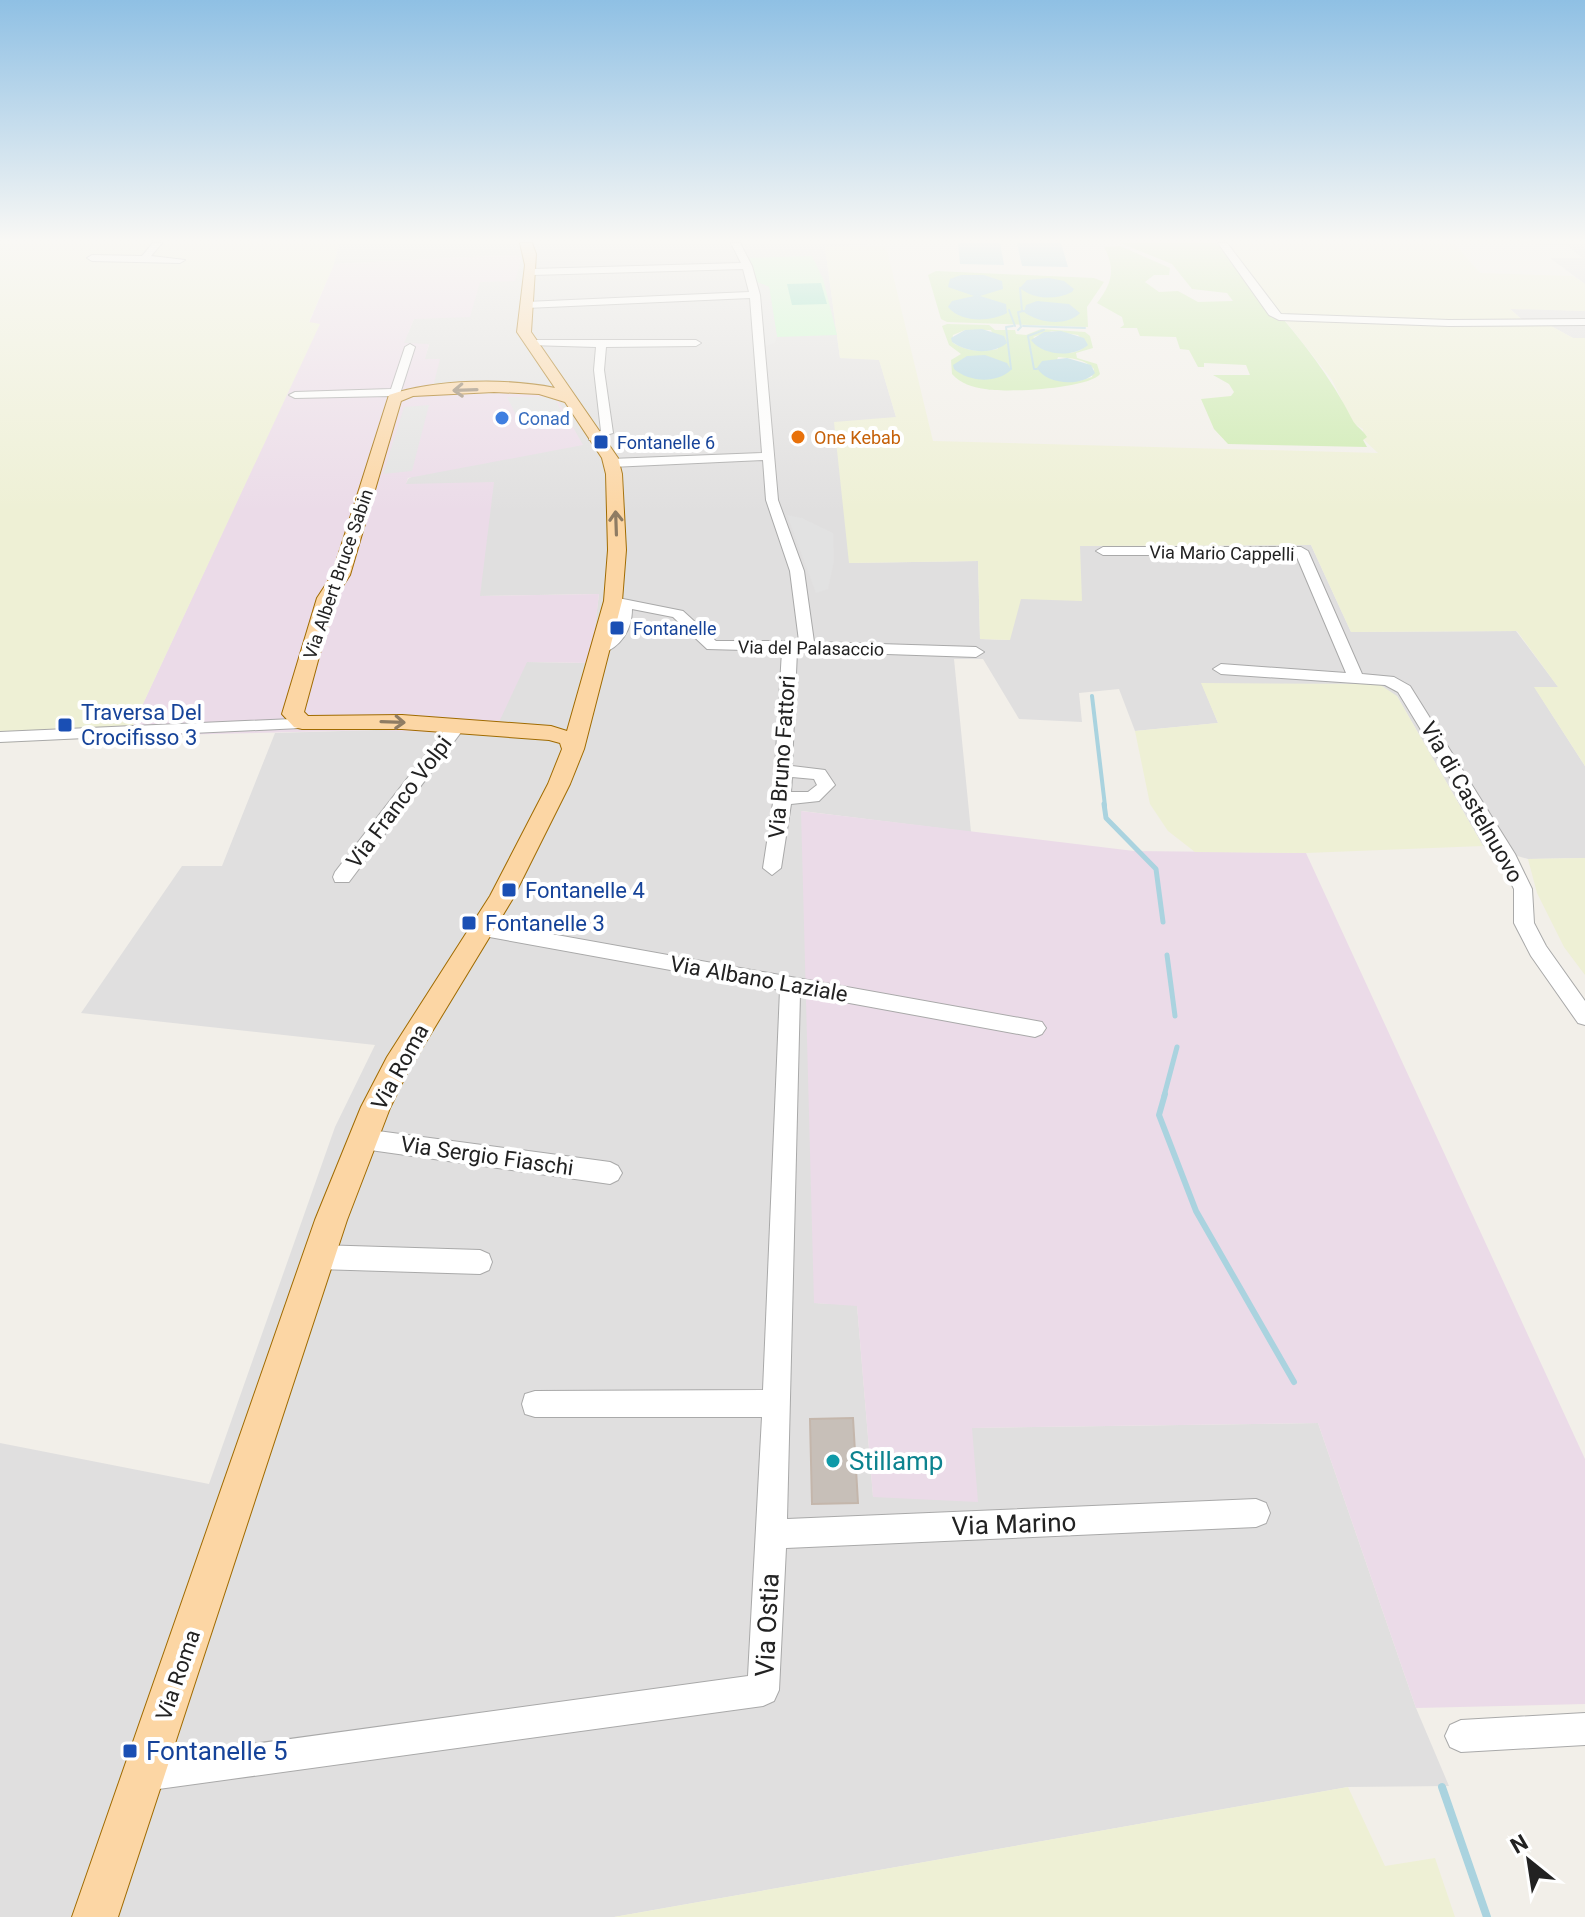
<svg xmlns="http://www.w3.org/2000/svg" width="1585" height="1917" font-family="Roboto,sans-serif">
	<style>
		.residential { fill: #e0dfdf }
		.industrial { fill: #ebdbe8 }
		.farmland { fill: #eef0d5 }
		.grass { fill: #cdebb0; fill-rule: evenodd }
		.park { fill: #c8facc }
		.pitch { fill: #88e0be }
		.parking { fill: #e2e2e2 }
		.water { fill: #aad3df }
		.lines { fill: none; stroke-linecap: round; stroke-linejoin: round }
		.stream-far4 { stroke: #aad3df; stroke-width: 2 }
		.stream-far3 { stroke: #aad3df; stroke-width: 4 }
		.stream-far2 { stroke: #aad3df; stroke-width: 5 }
		.stream-far1 { stroke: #aad3df; stroke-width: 6 }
		.stream { stroke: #aad3df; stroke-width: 8 }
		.building { fill: #c7bfb8; stroke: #c4b6ab; stroke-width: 2 }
		.minor-casing { stroke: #a9a9a9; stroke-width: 2 }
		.major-casing { stroke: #a06b00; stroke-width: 2 }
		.minor { fill: #fff; fill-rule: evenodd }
		.major { fill: #fcd6a4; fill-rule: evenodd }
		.oneway { stroke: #8f7c63 }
		.shop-dot { fill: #3f7fe0; stroke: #fff; stroke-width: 3 }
		.food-dot { fill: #e8710a; stroke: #fff; stroke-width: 3 }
		.transit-dot { fill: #1a4fb4; stroke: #fff; stroke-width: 3 }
		.culture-dot { fill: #0f9aa8; stroke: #fff; stroke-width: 3 }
		.labels { text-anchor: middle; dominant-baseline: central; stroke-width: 8; stroke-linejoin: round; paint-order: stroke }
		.far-shop-label { font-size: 18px; fill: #366cbe; stroke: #fff; text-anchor: start }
		.far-food-label { font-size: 18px; fill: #c56008; stroke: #fff; text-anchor: start }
		.far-transit-label { font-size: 18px; fill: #164399; stroke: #fff; text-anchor: start }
		.far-street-label { font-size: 18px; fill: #222; stroke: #fff }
		.transit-label { font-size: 22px; fill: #164399; stroke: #fff; text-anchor: start }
		.street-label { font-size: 22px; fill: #222; stroke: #fff }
		.near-culture-label { font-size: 26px; fill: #0d838f; stroke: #fff; text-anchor: start }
		.near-street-label { font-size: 26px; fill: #222; stroke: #fff }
		.near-transit-label { font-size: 26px; fill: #164399; stroke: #fff; text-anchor: start }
	</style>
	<rect width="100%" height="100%" fill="#f2efe9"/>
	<g class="residential">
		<polygon points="339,243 886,243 825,247 840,358 879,359 896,417 849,563 978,561 980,639 1009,640 1020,599 1079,546 1311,545 1351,632 1516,631 1559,688 1535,688 1585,766 1585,858 1528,859 1483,846 1397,696 1202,684 1218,723 1135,731 1119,689 1079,693 1082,722 1019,719 983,659 954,659 971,832 802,811 815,1303 857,1305 873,1496 972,1428 1318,1423 1416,1708 1449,1786 1348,1787 614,1917 0,1917 0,1443 209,1484 335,1127 375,1045 81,1013 182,866 222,866 275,733 376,730 527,662 590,663 599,594 480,596 405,485 408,479 542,392 430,395 424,360 429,345 403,344 414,319 480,282 509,255 334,264"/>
		<polygon points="1474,243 1585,243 1585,284 1550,258 1582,258 1567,245"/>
		<polygon points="1509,308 1585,311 1585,338 1573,338 1551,326 1529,326"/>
	</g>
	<g class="industrial">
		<polygon points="509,255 522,257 515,281 480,282 470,317 414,319 404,343 429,344 425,359 440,359 431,395 542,392 556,397 583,445 408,478 406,484 494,482 480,596 599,594 591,663 527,662 493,735 376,730 128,736 319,324 309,323 334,264"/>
		<polygon points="801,811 1134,851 1306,853 1585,1459 1585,1704 1416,1708 1318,1423 972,1428 978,1502 873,1497 857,1306 814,1303"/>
	</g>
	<g class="farmland">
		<polygon points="0,243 339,243 334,264 309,322 320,324 128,736 0,743"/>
		<polygon points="1224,243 1453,243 1480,273 1573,276 1585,284 1585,311 1510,309 1529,326 1551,326 1573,338 1585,338 1585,766 1534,687 1558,687 1517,631 1351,632 1311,545 1080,546 1082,601 1021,599 1010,640 980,639 978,561 849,563 834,422 896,417 879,360 840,358 825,247 886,246 933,441 1378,453 1363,439 1363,429 1353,423 1332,380"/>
		<polygon points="1201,683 1379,684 1397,696 1483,846 1306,853 1195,852 1168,831 1150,804 1135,731 1218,723"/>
		<polygon points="1585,858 1585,975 1564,947 1537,893 1528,859"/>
		<polygon points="1348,1787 1385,1866 1435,1858 1455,1917 614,1917"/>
	</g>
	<g class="grass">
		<path d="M1120,243H1216C1265,298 1319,354 1352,419C1355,426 1363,430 1367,437L1363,440L1367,447L1228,444L1214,429L1201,399L1231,396L1234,392L1229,384L1213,375H1250L1246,365L1204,363V367H1198L1189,350L1180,349L1176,337L1140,336L1137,328H1120L1124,325L1122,317L1097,303C1112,283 1116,270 1104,247L1120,246L1170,268L1169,275H1154L1145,282L1159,292L1178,291L1198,302L1233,301L1227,293L1192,289L1172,264Z"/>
		<polygon points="936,271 1094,278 1104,282 1087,307 1088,327 947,322 941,319 928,275"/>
		<path d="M947,324L989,325L995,330H1015L1016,334L1026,335L1041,329L1085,332L1090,336L1093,348L1076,353L1077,358L1097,364L1100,374C1088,389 1005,393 985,389C972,387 961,384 952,374L951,360L961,354L949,345L942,326ZM965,330H991L998,349C982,352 966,352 952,342L953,335ZM1052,331L1078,335L1087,345C1069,362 1051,347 1033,337ZM1058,357C1071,358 1085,359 1094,369L1092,377L1079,381L1050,379Z"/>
	</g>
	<polygon class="park" points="812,256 823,279 837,335 777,337 769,287 757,282 748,258"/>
	<polygon class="pitch" points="821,283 827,304 792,305 787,284"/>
	<g class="parking">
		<polygon points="757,282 769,287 777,337 775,343 765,346"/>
		<polygon points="507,397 554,397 564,416 520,423"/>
		<polygon points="429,405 412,471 383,474 404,407"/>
		<polygon points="787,515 802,518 833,533 834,561 828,589 816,593"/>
	</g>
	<g class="water">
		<polygon points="958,243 1000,243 1004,265 960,264"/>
		<polygon points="1017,243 1061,243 1068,267 1022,266"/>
		<path d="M961,275H984L1002,281L1003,289L980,296L1006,304L1007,313C990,322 961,323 948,307L952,301L974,296L948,287L950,279Z"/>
		<path d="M1049,278L1064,281L1074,289L1072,292C1056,300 1034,300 1020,288L1027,280Z"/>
		<path d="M1037,301L1069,304L1080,313C1067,327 1038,323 1024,312L1026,305Z"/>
		<path d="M982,329L1004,336L1007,343C992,355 968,353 952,342L951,338L965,330Z"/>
		<path d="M1061,331L1084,338L1088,345C1073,358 1043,356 1031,340L1044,332Z"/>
		<path d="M985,355L1007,363L1011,370C996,384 969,382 954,369L953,365L967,356Z"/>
		<path d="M1067,358L1091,365L1095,373C1081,387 1047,385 1037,368L1042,361Z"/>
	</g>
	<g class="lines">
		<g class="stream-far4">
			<polyline points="1020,288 1022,311"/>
			<polyline points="1009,310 1015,326"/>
			<polyline points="1023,326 1085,328"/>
			<polyline points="1018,330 1021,327 1018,312 1024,311"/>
			<polyline points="1011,369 1006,327 1013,326"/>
			<polyline points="1037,369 1034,369 1028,336 1044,330"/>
		</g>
		<polyline class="stream-far3" points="1092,696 1105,806"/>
		<g class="stream-far2">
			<polyline points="1104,804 1106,818 1156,869 1163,922"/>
			<polyline points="1167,955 1175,1016"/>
			<polyline points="1164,1096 1177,1047"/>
		</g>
		<polyline class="stream-far1" points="1165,1094 1159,1115 1196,1211 1294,1382"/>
		<polyline class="stream" points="1442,1787 1487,1917"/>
	</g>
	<polygon class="building" points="853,1418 858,1503 812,1504 810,1419"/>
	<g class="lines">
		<defs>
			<g id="minor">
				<polygon points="153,243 162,243 151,256 185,260 180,263 92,261 87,258 92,255 142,256"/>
				<path d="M731,243H740L752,266L760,295L778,500L804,571L814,642L976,647L984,652L976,657L797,651L792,766L825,770L835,785L819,801L791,804L781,868L772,875L763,868L773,803L782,651L707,649L673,617L632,609C632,630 621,647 601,654L593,649L613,630L618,606L606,601L613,597L683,611L716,641H799L790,571L766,500L763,460L611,467L605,463L611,459L762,453L750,298L526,308L521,305L526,302L749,292L743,269L532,275L527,272L532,269L741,263ZM792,777L814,779L817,785L808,792H791Z"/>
				<polygon points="1218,243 1227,243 1281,314 1449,320 1585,319 1585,325 1449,326 1279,320 1269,315"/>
				<polygon points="526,340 696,340 701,343 696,346 606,347 604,370 613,433 589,440 589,434 601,431 594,370 596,347 530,345 525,342"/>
				<polygon points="410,344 415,347 398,400 390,400 389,396 295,398 289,395 295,392 391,389 405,347"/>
				<polygon points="1301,547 1308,551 1362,674 1394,677 1410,686 1515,854 1532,889 1534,923 1546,946 1585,1001 1585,1025 1578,1023 1531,956 1514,923 1514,889 1497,855 1398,692 1385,685 1221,674 1213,669 1221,664 1346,673 1296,555 1103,555 1096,551 1103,547"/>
				<polygon points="315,718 321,719 321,727 0,742 0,732"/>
				<polygon points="456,722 464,727 462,731 349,882 335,882 333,877 335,872 450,723"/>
				<polygon points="484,922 1042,1022 1046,1028 1042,1034 1035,1037 800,994 787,1519 1256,1499 1266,1503 1270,1513 1266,1523 1256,1527 786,1548 779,1690 774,1701 763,1706 144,1791 132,1787 128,1775 132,1763 144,1759 748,1676 762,1417 535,1417 525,1414 522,1404 525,1394 535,1391 763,1390 780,990 484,936 477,934 474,929 477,924"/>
				<polygon points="363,1129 610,1162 618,1166 622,1173 618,1180 610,1184 363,1149 355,1146 352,1139 355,1132"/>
				<polygon points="318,1245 480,1250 489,1254 492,1262 489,1270 480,1274 318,1269 309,1265 306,1257 309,1249"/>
				<polygon points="1585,1713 1585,1745 1461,1752 1450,1747 1445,1736 1450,1725 1461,1720"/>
			</g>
			<path id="major" d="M520,243H532L536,254L531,332L618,458L622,474L626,550L622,601L584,749L570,784L512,900L407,1073L390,1108L347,1220L118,1917H72L315,1220L361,1107L387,1057L490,896L548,784L562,749L560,743L549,740L402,729H302L294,727L282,714L317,598L332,575L389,395C435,379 508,378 555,388L517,332L525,265ZM494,392L539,394L565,402L602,458L606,474L608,550L604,601L567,731L551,726L402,715L308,716L304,712L335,598L350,575L401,401L413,396Z"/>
		</defs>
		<use href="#minor" class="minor-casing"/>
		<use href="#major" class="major-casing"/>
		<use href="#minor" class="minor"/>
		<use href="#major" class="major"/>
	</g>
	<defs><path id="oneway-shaft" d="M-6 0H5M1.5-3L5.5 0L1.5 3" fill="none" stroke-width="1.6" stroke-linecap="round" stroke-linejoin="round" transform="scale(2)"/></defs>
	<g class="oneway">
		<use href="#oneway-shaft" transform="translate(465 390) rotate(178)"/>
		<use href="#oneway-shaft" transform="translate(616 523) rotate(-92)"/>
		<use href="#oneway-shaft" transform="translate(393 722) rotate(2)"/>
	</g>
	<linearGradient id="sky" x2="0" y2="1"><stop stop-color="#8fc0e4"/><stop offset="0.47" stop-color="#f9f8f5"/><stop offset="1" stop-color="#f9f8f5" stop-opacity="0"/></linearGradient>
	<rect width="1585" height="512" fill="url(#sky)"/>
	<circle class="shop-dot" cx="502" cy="418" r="8"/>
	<circle class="food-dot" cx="798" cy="437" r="8"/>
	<g class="transit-dot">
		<rect x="593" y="434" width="16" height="16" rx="4"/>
		<rect x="609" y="620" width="16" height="16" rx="4"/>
		<rect x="57" y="717" width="16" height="16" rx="4"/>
		<rect x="501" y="882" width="16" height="16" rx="4"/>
		<rect x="461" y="915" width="16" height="16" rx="4"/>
		<rect x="122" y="1743" width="16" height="16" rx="4"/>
	</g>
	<circle class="culture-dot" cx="833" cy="1461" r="8"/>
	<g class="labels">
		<g class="far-shop-label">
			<text x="518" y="418">Conad</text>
		</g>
		<g class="far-food-label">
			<text x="814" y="437">One Kebab</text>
		</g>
		<g class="far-transit-label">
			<text x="617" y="442">Fontanelle 6</text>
			<text x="633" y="628">Fontanelle</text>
		</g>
		<g class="far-street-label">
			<text transform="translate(1222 553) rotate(1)">Via Mario Cappelli</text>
			<text transform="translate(338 574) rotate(-71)">Via Albert Bruce Sabin</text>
			<text transform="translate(811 648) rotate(1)">Via del Palasaccio</text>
		</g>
		<g class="transit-label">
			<text x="81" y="712">Traversa Del<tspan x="81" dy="25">Crocifisso 3</tspan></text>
			<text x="525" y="890">Fontanelle 4</text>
			<text x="485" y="923">Fontanelle 3</text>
		</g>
		<g class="street-label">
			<text transform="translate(782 757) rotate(-86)">Via Bruno Fattori</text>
			<text transform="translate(399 802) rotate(-53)">Via Franco Volpi</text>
			<text transform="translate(1472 802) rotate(60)">Via di Castelnuovo</text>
			<text transform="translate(759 979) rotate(10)">Via Albano Laziale</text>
			<text transform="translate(400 1067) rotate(-61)">Via Roma</text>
			<text transform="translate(487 1156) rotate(8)">Via Sergio Fiaschi</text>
			<text transform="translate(178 1675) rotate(-71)">Via Roma</text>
		</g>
		<g class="near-culture-label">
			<text x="849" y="1461">Stillamp</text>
		</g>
		<g class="near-street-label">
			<text transform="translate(1014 1524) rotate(-2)">Via Marino</text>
			<text transform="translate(767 1625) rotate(-87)">Via Ostia</text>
		</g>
		<g class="near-transit-label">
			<text x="146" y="1751">Fontanelle 5</text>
		</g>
	</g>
	<g transform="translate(1529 1861) rotate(330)" stroke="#ffffff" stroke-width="6" paint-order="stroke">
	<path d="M0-6L14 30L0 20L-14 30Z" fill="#222222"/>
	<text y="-12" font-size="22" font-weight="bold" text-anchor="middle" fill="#222222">N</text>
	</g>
</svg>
